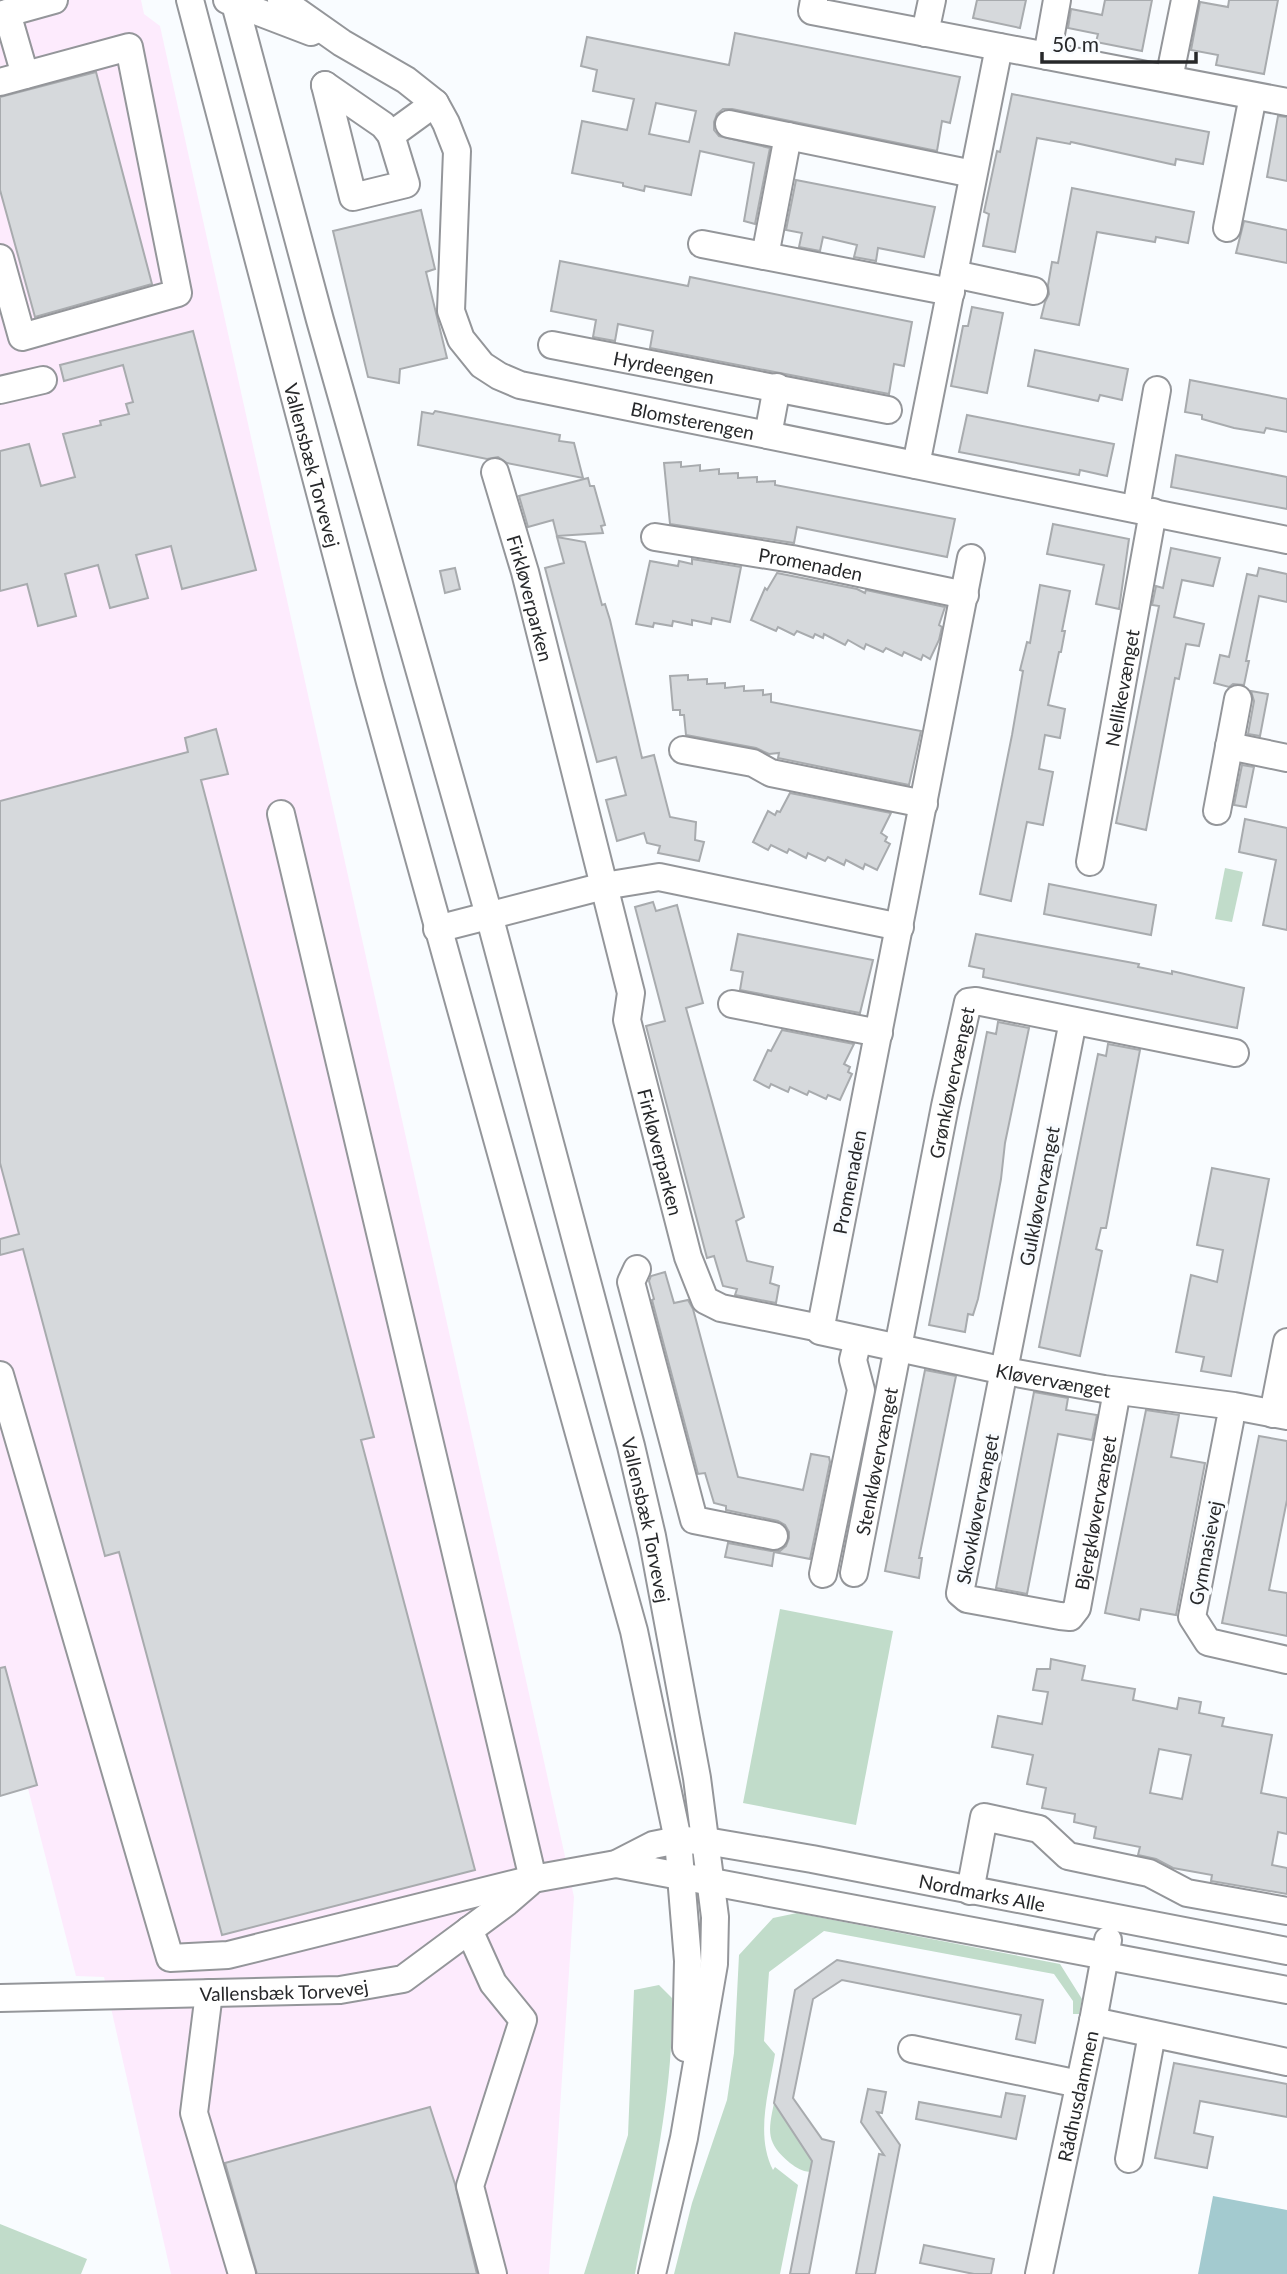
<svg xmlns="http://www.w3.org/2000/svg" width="1287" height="2274" font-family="Lato,sans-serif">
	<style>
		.industrial { fill: #fdebfd }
		.green { fill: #c1dcca }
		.water { fill: #a3cacf }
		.building { fill: #d6d9dc; stroke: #a8abae; stroke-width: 2; fill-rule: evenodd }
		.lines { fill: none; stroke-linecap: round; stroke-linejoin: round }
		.minor-casing { stroke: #94969a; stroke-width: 30 }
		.minor { stroke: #fff; stroke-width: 26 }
		.labels { text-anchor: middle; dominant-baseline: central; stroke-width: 7; stroke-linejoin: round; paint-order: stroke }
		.street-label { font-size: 19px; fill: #27282a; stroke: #f9fcff }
	</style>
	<rect width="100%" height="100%" fill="#f9fcff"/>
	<polygon class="industrial" points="0,0 141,0 144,14 160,26 574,1897 549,2274 171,2274 104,1977 76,1976 0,1679"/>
	<g class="green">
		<polygon points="1225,868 1243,872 1232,922 1215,919"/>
		<polygon points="780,1609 893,1631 856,1825 743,1803"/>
		<path d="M797,1913L1060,1964L1082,1999L1079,2014H1073V2001L1054,1974L824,1931L769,1972L764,2041L775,2054C769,2091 755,2135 773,2170L775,2167L798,2185L780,2274H674L692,2203L727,2100L734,2053L739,1955L773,1918Z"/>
		<path d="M659,1985L672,1998C674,2092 652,2182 635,2274H584L628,2135L634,1990Z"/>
		<path d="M774,2103L809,2156L813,2157L810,2172C801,2171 797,2168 790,2163C766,2143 768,2132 774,2103Z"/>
		<polygon points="0,2224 87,2259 81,2274 0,2274"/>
	</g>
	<polygon class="water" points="1213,2196 1287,2210 1287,2274 1198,2274"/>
	<g class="building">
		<polygon points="977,0 1026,0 1020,28 973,18"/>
		<polygon points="1105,0 1152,0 1142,51 1096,42 1098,34 1068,28 1071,9 1102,15"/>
		<polygon points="1229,0 1278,0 1264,74 1216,65 1218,55 1191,50 1200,2 1228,7"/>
		<path d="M735,33L960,77L950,123L942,121L937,151L732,109H723L717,114L714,122V130L719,136L770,148L755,224L744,221L754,163L700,151L691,195L645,186L644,191L623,186V183L572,173L582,121L627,130L634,99L593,91L597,70L581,66L587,37L729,65ZM656,103L696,111L689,142L649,134Z"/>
		<polygon points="96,72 152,284 35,317 0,190 0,97"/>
		<polygon points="1012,94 1209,132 1203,164 1176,159 1175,165 1071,142 1070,144 1037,138 1015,252 983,246 989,214 984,212 997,151 1000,152"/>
		<polygon points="1278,116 1287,117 1287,181 1267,177"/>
		<polygon points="796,180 935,207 924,257 878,248 876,261 854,257 857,245 823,237 820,251 799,247 802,233 786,230"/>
		<polygon points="1072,188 1194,212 1188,243 1156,237 1155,242 1097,232 1079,325 1041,318 1045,302 1049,294 1048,285 1052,262 1058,263"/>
		<polygon points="421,210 435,269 426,272 447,358 400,369 399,383 368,377 333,231"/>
		<polygon points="1244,221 1287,230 1287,263 1236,253"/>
		<polygon points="560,261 688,286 690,277 912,322 904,366 894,364 889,394 650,348 653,331 618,324 615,341 593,337 596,320 551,311"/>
		<polygon points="972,307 1003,313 987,393 951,386 963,326 968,326"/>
		<polygon points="193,331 256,570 182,589 171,546 136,555 148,598 110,608 98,565 65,574 76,616 38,626 27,584 0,591 0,451 29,444 41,486 75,477 63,434 101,425 100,421 129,414 126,404 133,402 123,365 64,381 60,365"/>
		<polygon points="1035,350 1128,369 1122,400 1100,395 1098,401 1028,386"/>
		<polygon points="1190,380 1287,399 1287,432 1266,428 1264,433 1234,428 1202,419 1202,415 1185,412"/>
		<polygon points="435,411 560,435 559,441 574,443 583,478 507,463 498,457 487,459 418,445 422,412 433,414"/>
		<polygon points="967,415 1114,444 1107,476 1080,470 1079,475 959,452"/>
		<polygon points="1176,455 1287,477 1287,509 1171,487"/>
		<polygon points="681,462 681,467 700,465 700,471 719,469 719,474 738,473 738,478 757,477 757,482 775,481 775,485 955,519 947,557 797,527 794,543 670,524 664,463"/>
		<polygon points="588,478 590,486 594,486 605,525 601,526 603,533 557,536 553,520 528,527 519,496"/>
		<polygon points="1053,524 1129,539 1119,609 1096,604 1104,565 1047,554"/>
		<polygon points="557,537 585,542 602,605 605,604 610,620 642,758 654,755 670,817 696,822 695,840 704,842 699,861 658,853 660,846 647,843 644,833 617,841 606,800 626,795 616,757 597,762 545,568 564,563"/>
		<polygon points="1171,548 1220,558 1213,586 1182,580 1174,617 1204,624 1199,646 1186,644 1179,679 1175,678 1146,830 1116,823 1159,606 1152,605 1155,591 1156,586 1163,588"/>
		<polygon points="692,559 741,567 730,622 712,618 711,624 692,620 692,625 673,621 672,626 654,623 653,627 636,624 650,561 678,566 679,561 692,564"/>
		<polygon points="455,568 460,589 445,593 440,571"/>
		<polygon points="1259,568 1287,574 1287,602 1259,596 1246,661 1249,661 1244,685 1233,684 1229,687 1214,683 1220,655 1229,657 1247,574 1257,576"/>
		<polygon points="777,573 857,589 865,593 866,590 945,607 939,625 942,627 939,640 930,659 923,655 921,660 904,652 902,656 886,648 883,652 866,644 864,649 848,640 845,645 824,634 823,638 815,634 813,638 797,631 794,635 778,627 776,631 751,620 765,588 767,590"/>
		<polygon points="1040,585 1070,591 1062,631 1065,631 1061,652 1059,652 1048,705 1065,709 1060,738 1045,735 1039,769 1053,772 1043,825 1027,822 1011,901 980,894 1012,735 1023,671 1020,670 1027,642 1030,643"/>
		<polygon points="688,675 688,680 707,679 707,684 725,683 725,688 744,686 744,691 763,690 763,695 771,694 771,702 921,731 909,785 778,758 779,753 769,754 756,748 686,735 684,715 680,715 680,710 673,710 670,676"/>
		<polygon points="1251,691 1268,694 1260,736 1248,734 1254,701"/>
		<polygon points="216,729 228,774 201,780 374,1437 361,1440 475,1870 222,1935 119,1552 105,1556 23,1249 0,1255 0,1239 19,1234 0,1163 0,801 188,752 185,738"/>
		<polygon points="1242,765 1254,767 1246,807 1234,805"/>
		<polygon points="790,793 891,813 881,833 887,837 885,841 890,844 877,870 865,864 863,869 846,860 844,865 828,857 825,861 808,853 806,858 789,849 787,853 771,845 768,850 753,842 768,811 775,815 777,811 780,812"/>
		<polygon points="1245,819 1287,828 1287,930 1263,925 1276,860 1239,852"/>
		<polygon points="1049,884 1156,905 1151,935 1044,914"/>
		<polygon points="653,902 656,911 677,905 703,1003 686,1008 744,1217 736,1221 747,1261 773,1267 770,1283 779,1286 776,1303 735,1295 737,1289 723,1286 714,1256 707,1258 646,1026 665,1021 635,907"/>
		<polygon points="738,934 873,960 860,1013 740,990 743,972 731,970"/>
		<polygon points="976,934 1139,964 1138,967 1172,974 1172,971 1244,988 1237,1028 983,977 984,969 969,966"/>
		<polygon points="998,1022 1029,1028 1005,1143 1001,1179 978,1299 973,1315 968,1314 965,1332 929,1325 987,1032 996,1034"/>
		<polygon points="782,1030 854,1044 844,1064 850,1067 848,1072 852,1074 840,1100 828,1095 826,1099 809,1091 807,1095 790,1087 788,1092 771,1084 769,1088 754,1080 768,1050 771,1051"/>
		<polygon points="1108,1044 1140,1050 1106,1228 1101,1228 1096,1249 1102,1251 1080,1356 1039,1347 1098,1054 1106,1056"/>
		<polygon points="1212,1168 1269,1179 1231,1376 1201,1371 1204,1357 1176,1352 1191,1275 1217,1282 1223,1250 1197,1245"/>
		<polygon points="665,1272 674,1303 688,1300 693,1309 738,1477 803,1490 811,1454 829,1457 830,1462 810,1559 774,1552 772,1566 725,1557 728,1543 771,1551 780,1551 786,1546 789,1538 789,1532 785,1525 778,1521 726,1510 726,1506 714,1503 705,1473 698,1474 652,1300 654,1299 649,1281 651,1276"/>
		<polygon points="925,1370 956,1376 919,1558 922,1558 919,1578 885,1571"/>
		<polygon points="1034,1392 1068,1398 1066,1410 1097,1415 1092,1440 1058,1434 1027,1594 996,1588"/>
		<polygon points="1146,1410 1179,1415 1171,1457 1205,1463 1176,1615 1141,1609 1139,1620 1105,1613"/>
		<polygon points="1259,1436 1287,1441 1287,1500 1269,1590 1287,1593 1287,1636 1222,1623"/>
		<path d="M1051,1659L1085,1666L1082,1680L1135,1689L1133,1700L1177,1709L1179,1698L1201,1702L1199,1713L1224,1718L1222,1726L1272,1735L1261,1793L1287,1798V1834L1278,1832L1272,1865L1287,1868V1894L1211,1881L1212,1875L1173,1868L1156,1859L1138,1855L1140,1847L1094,1838L1096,1827L1074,1822L1075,1814L1042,1808L1046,1788L1027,1784L1033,1755L992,1747L998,1716L1042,1724L1048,1692L1033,1690L1037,1669H1050ZM1159,1749L1191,1755L1182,1799L1150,1793Z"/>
		<polygon points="5,1667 37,1785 0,1796 0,1668"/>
		<polygon points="837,1960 1043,2000 1035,2043 1016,2039 1021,2015 842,1980 813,1999 793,2098 822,2139 834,2142 809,2274 790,2274 812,2161 774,2103 795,1990"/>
		<polygon points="1174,2063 1287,2084 1287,2117 1200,2101 1194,2133 1213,2137 1207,2168 1155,2158"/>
		<polygon points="868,2089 886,2092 882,2113 877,2112 900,2145 875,2274 856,2274 879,2154 884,2155 861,2122"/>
		<polygon points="1006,2093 1025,2096 1016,2139 916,2119 919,2102 1001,2117"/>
		<polygon points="430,2107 455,2184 477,2274 257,2274 225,2163"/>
		<polygon points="924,2245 994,2259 991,2274 974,2274 920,2263"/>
	</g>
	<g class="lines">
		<defs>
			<g id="minor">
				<path id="s1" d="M190,0L370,682L634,1631L678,1840L688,1961L686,2048"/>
				<polyline points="227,0 311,32"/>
				<path id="s2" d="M234,0L320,320L489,915L631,1446L652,1536L697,1778L715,1917L714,1964L684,2138L652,2274"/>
				<path id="s3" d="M281,0L342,43L406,80L435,103L446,123L457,151L451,311L461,339L482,365L499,376L520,385L1287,540"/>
				<polyline points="814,0 812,11 1287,102"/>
				<polyline points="7,13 25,75"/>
				<polyline points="0,15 54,0"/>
				<polyline points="925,33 932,0"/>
				<polyline points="1047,56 1057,0"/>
				<polyline points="1169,79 1185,0"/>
				<polyline points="0,82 129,47 178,293 22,337 0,258"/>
				<polyline points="325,85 353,197 406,184 391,135 435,103"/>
				<polyline points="325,85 383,125 391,135"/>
				<polyline points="729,124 973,174"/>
				<polyline points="1227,228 1253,96"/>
				<polyline points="702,244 951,292"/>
				<polyline points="765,256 788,136"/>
				<polyline points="954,274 1034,291"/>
				<path id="s4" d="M552,345L888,410"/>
				<polyline points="0,390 43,380"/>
				<polyline points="768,435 777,387"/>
				<polyline points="916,465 999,47"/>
				<path id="s5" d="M495,472L525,572L631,993L627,1020L688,1257L705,1300L721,1308L820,1328"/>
				<polyline points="1136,509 1157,390"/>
				<path id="s6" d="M655,537L792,559L965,595"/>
				<path id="s7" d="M971,558L820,1331L1005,1371L1104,1389L1234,1406L1287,1416"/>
				<polyline points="1229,746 1287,758"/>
				<polyline points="683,750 753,763 771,773 924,804"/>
				<polyline points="1217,811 1238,699"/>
				<polyline points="281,814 533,1879"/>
				<path id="s8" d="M1090,862L1153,512"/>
				<polyline points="437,929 604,886 659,877 900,927"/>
				<polyline points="732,1004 879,1033"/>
				<path id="s9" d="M1073,1021L960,1593L967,1599L1060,1616L1070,1617L1077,1608L1117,1391"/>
				<polyline points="637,1269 631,1282 694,1520 774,1536"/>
				<path id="s10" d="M0,1375L170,1958L228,1955L533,1879L616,1864L653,1845L678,1840L706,1841L812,1859L1287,1951"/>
				<polyline points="1273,1414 1287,1342"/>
				<polyline points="1230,1421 1192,1617 1208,1642 1287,1660"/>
				<path id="s11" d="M854,1573L945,1106L968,1002L976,1001L1235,1053"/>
				<polyline points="823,1574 861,1390 853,1360 858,1340"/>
				<polyline points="616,1864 1287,1990"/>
				<polyline points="970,1891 984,1817 1039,1829 1068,1856 1149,1873 1187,1893 1287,1911"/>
				<polyline points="469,1930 493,1983 523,2020 470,2186 493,2274"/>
				<polyline points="209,1993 194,2113 242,2274"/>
				<path id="s12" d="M0,1998L340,1990L403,1979L507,1902L529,1883"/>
				<polyline points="1093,2021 1287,2062"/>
				<polyline points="912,2049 1079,2084"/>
				<polyline points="1129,2159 1152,2034"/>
				<path id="s13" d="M1039,2274L1093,2021L1108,1940"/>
			</g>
		</defs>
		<use href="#minor" class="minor-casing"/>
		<use href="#minor" class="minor"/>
	</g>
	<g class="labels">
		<g class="street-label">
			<text stroke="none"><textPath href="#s4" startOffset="114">Hyrdeengen</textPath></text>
			<text stroke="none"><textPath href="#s3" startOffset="681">Blomsterengen</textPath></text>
			<text stroke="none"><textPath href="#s1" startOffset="481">Vallensbæk Torvevej</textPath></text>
			<text stroke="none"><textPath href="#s6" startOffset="158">Promenaden</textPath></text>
			<text stroke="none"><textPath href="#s5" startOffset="131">Firkløverparken</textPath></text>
			<text stroke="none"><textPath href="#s8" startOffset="177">Nellikevænget</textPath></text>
			<text stroke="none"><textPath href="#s11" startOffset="500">Grønkløvervænget</textPath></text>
			<text stroke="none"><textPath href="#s5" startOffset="702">Firkløverparken</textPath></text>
			<text transform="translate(849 1182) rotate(-79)">Promenaden</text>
			<text transform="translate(1039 1196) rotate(-79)">Gulkløvervænget</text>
			<text stroke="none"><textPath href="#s7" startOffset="1026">Kløvervænget</textPath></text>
			<text stroke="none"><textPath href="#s11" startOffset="114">Stenkløvervænget</textPath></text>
			<text transform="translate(977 1509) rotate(-79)">Skovkløvervænget</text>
			<text stroke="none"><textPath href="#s9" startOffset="805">Bjergkløvervænget</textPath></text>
			<text stroke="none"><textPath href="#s2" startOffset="1575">Vallensbæk Torvevej</textPath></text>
			<text transform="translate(1205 1553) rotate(-79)">Gymnasievej</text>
			<text stroke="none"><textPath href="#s10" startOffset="1440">Nordmarks Alle</textPath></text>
			<text stroke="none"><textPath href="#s12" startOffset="284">Vallensbæk Torvevej</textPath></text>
			<text stroke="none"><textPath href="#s13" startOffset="182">Rådhusdammen</textPath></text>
		</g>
	</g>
	<path d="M1042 52v10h154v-10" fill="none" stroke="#27282a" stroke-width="3.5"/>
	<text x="1052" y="52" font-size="21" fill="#27282a" stroke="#f9fcff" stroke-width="5" paint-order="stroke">50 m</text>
</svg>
